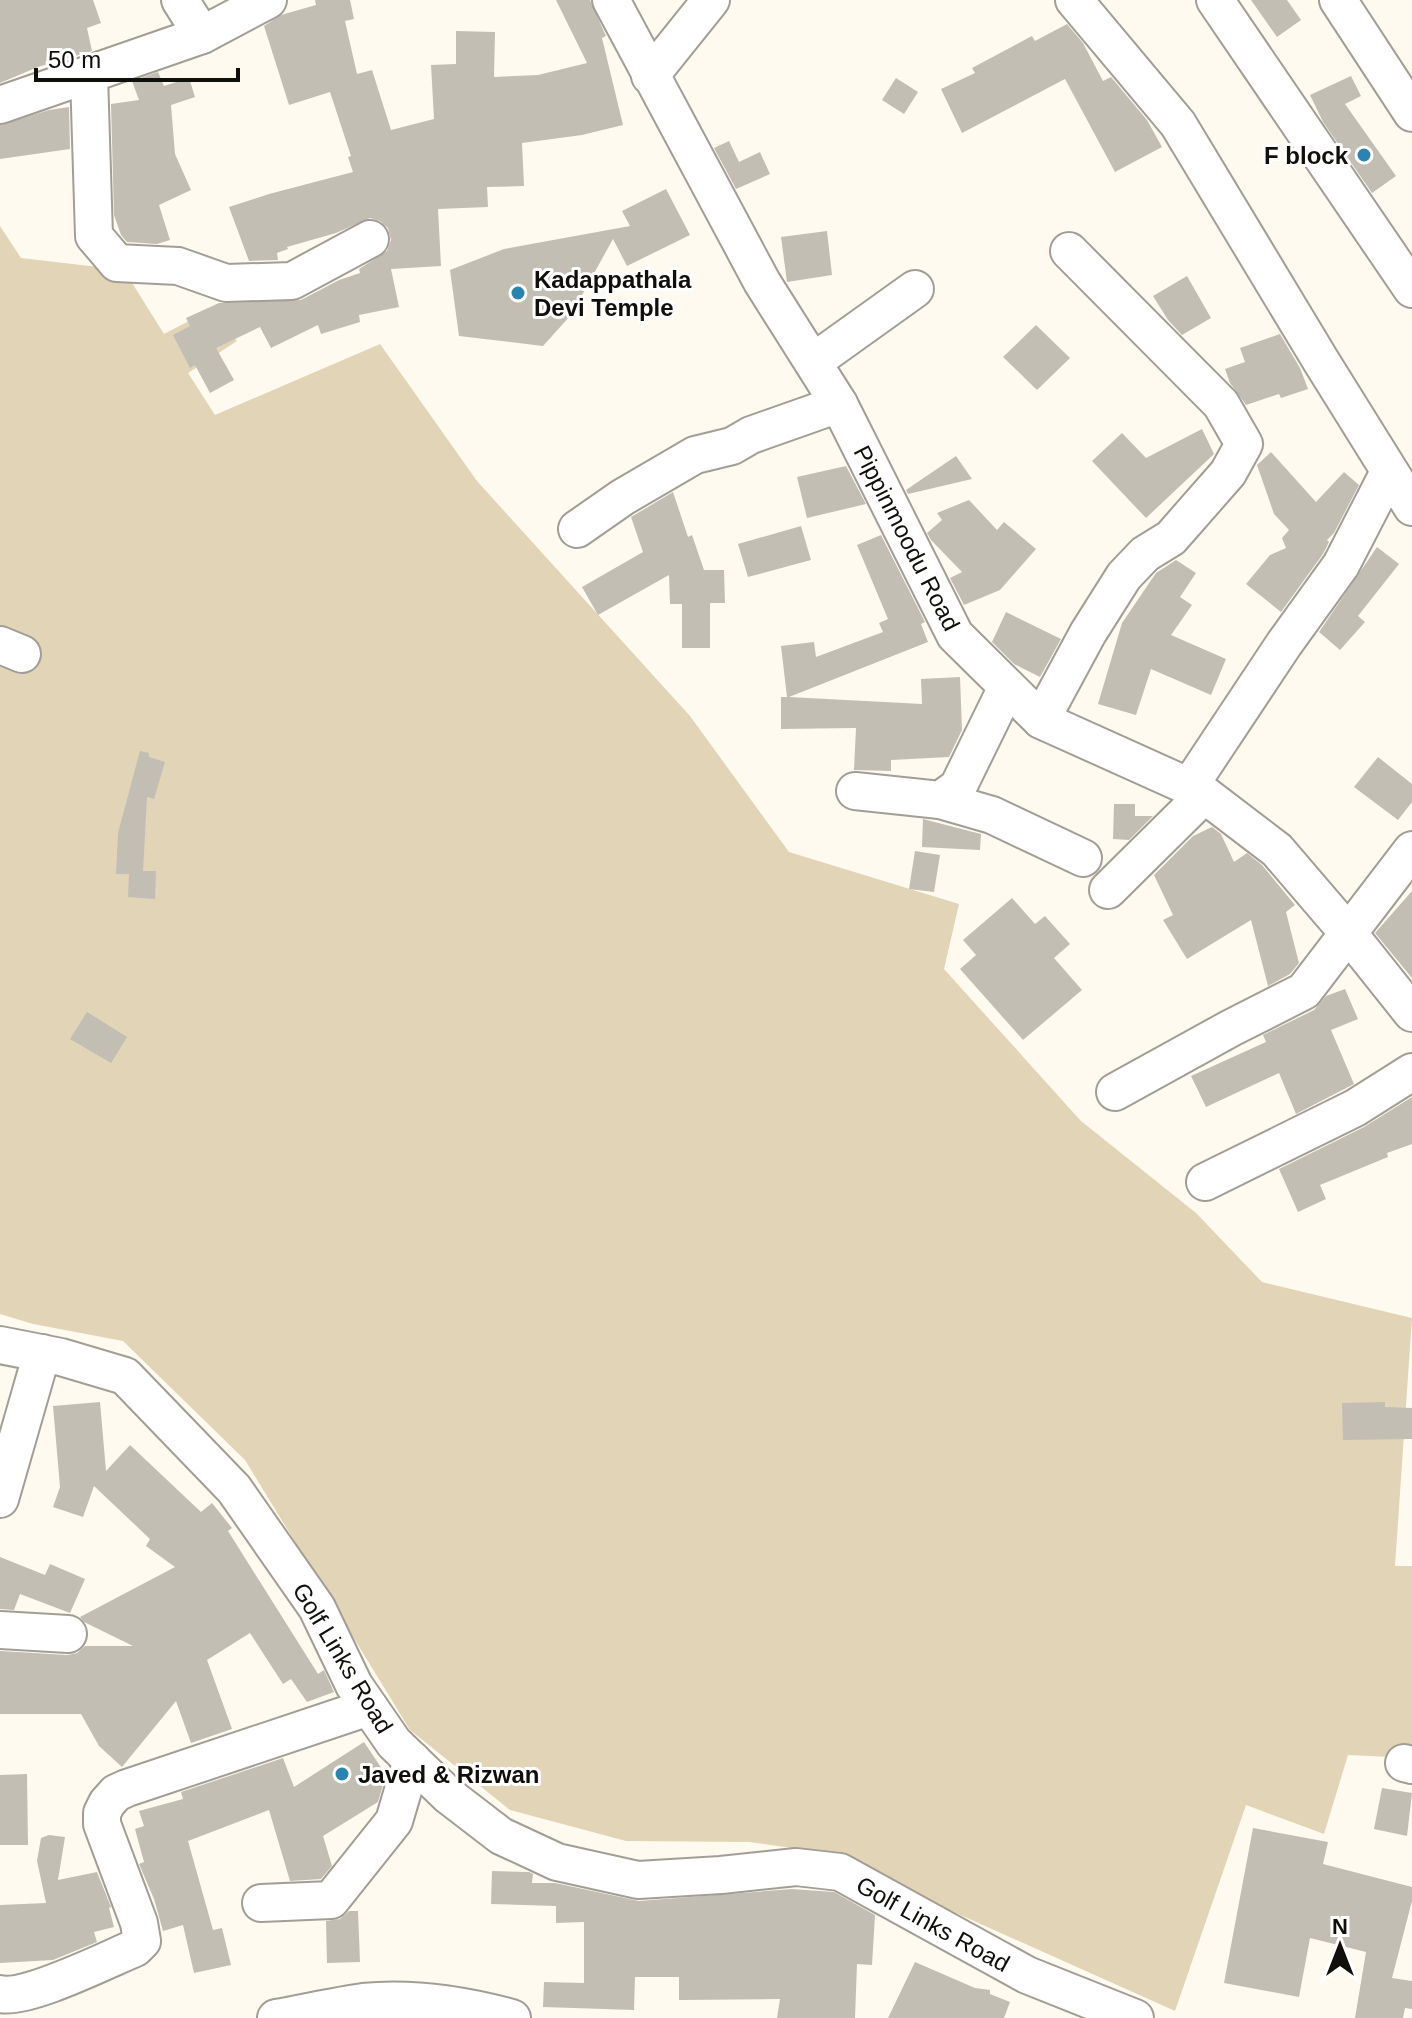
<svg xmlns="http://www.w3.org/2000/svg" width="1412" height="2018" font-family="Arial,sans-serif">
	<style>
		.green { fill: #e2d4b6 }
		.building { fill: #c2beb4 }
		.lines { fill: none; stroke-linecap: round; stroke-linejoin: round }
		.minor-casing { stroke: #a29e95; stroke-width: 40 }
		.minor { stroke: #fff; stroke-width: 36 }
		.poi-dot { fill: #2984b1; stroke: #fff; stroke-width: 3 }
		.labels { text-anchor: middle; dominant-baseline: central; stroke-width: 6; stroke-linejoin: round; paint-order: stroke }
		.poi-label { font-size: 24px; font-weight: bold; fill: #110f0c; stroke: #fff; text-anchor: start }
		.street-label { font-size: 24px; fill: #110f0c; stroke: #fff }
	</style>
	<rect width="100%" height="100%" fill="#fffaf0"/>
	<polygon class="green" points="0,226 21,258 124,270 164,334 210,310 237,341 188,373 215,415 380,344 477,481 690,716 789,852 959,904 944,969 1081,1121 1196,1213 1262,1282 1412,1318 1395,1566 1412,1566 1412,1758 1348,1755 1324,1834 1246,1805 1175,2011 820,1852 749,1842 626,1841 510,1810 410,1730 245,1460 123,1341 33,1324 0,1314"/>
	<g class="building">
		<polygon points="0,0 93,0 101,23 87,28 92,51 38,67 0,83"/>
		<polygon points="315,0 350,0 354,19 345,21 357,74 372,70 391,130 434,119 431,65 456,64 456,31 495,32 494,77 538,75 587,63 556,0 590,0 606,36 602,38 623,125 582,135 522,143 524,186 487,187 488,207 438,209 441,266 391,269 399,307 359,315 360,322 321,334 318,325 271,348 260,327 216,348 234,380 210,393 195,365 190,368 173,335 190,326 186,318 219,303 301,300 339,280 360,273 359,269 387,251 391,240 388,228 380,221 370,218 336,233 287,247 288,249 277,253 278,260 249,261 229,207 269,194 353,172 348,157 351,156 330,92 289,105 264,26 281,15 316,5"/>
		<polygon points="1251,0 1287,0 1301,20 1277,37"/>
		<polygon points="1067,24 1083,43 1103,81 1111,77 1147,120 1162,147 1115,172 1065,79 962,133 941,89 975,73 972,68 1032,36 1035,41"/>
		<polygon points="158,72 164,86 189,78 195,97 171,105 175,154 191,190 159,205 170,240 157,244 127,242 121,235 114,215 111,104 139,100 132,81"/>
		<polygon points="1351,76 1361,96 1345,104 1396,176 1372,193 1323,122 1310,95"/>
		<polygon points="896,78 918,92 904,114 882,100"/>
		<polygon points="69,107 70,149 0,159 0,125 49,110"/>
		<polygon points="729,141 739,162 760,152 770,174 736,189 714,148"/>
		<polygon points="666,189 690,235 627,266 613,239 571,315 543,346 459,336 450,270 504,249 630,226 622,211"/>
		<polygon points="827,231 832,275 787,282 781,237"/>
		<polygon points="1187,276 1211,318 1182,335 1168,320 1153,296"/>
		<polygon points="1036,325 1070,358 1037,390 1003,357"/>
		<polygon points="1280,334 1300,368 1308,389 1281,398 1279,394 1246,405 1230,383 1225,369 1245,362 1240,348"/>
		<polygon points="1202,429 1214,454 1146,518 1092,461 1122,433 1146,458"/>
		<polygon points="1271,452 1316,502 1344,472 1359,485 1334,533 1327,540 1329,542 1323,554 1281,612 1246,584 1270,555 1286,548 1282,538 1289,530 1274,514 1257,465"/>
		<polygon points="956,456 972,479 908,494 906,490"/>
		<polygon points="846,466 866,504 807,518 797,477"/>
		<polygon points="673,492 688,537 692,535 704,570 724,570 725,603 710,603 710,648 682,648 682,604 670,604 669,575 598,615 582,587 643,552 631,517"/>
		<polygon points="969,500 997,530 1004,522 1036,549 1000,590 964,605 950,578 962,572 931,540 927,533 942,520 937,513"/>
		<polygon points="801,526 811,560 748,577 738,544"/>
		<polygon points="881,535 925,622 921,624 928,642 789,697 922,704 921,679 960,677 962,730 949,757 891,760 891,771 854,770 856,728 781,729 781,697 787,697 781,646 814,642 816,657 883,632 879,623 888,619 857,545"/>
		<polygon points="1377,547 1399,564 1358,616 1365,622 1340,650 1319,632"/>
		<polygon points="1176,560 1196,573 1180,597 1192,605 1171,635 1226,659 1211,695 1151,669 1136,715 1098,704 1122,623 1156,573"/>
		<polygon points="1006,612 1061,639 1040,677 1014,664 992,642"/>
		<polygon points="140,751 149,753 149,757 165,762 154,799 147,797 143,871 156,871 155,899 128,897 129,874 116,874 118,833"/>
		<polygon points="1378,757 1412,784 1412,802 1398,820 1354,787"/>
		<polygon points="1114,804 1135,804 1135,816 1153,816 1129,840 1113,839"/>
		<polygon points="923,819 981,834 980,850 922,847"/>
		<polygon points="1212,827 1221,834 1234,862 1247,853 1262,865 1295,905 1286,912 1299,963 1290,974 1268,986 1251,920 1187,959 1163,920 1173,915 1154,875 1193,836"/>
		<polygon points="915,851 940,855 934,892 909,889"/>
		<polygon points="1412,891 1412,978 1375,933"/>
		<polygon points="1012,898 1035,924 1045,916 1070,944 1054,958 1082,990 1023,1040 960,969 976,955 963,940"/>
		<polygon points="1345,989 1358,1019 1331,1030 1354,1084 1296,1114 1279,1073 1206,1107 1191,1076 1266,1042 1263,1035 1314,1010 1326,996"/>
		<polygon points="87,1012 127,1037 111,1063 70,1039"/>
		<polygon points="1412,1097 1412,1144 1387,1153 1388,1157 1320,1185 1326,1199 1298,1212 1279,1169 1364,1127"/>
		<polygon points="100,1402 106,1471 130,1445 201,1512 212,1503 232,1528 228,1531 318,1674 324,1670 334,1692 307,1702 291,1679 283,1684 250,1633 207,1660 232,1729 191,1743 176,1701 122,1767 99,1746 81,1714 0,1714 0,1651 67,1655 77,1653 85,1646 133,1646 84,1622 80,1617 175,1567 146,1546 150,1539 94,1486 83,1517 53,1507 60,1487 53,1406"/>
		<polygon points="1385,1402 1385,1407 1412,1408 1412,1439 1343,1440 1342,1403"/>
		<polygon points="0,1557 45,1575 50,1564 85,1579 70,1613 20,1594 14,1610 0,1609"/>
		<polygon points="364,1742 386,1775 378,1802 323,1836 332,1866 321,1879 290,1881 269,1810 188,1841 213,1930 222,1928 231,1965 194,1973 183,1925 163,1931 154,1899 139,1864 144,1862 135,1829 144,1826 139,1811 183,1799 181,1792 283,1758 294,1787"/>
		<polygon points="27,1774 28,1845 0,1845 0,1775"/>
		<polygon points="1382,1788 1412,1793 1407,1836 1374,1829"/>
		<polygon points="1253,1828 1328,1842 1323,1864 1412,1887 1412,1901 1392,1978 1412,1981 1412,2009 1405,2008 1403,2018 1355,2018 1366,1952 1310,1938 1299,1997 1224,1983"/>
		<polygon points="49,1835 65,1837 58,1880 97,1872 111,1907 109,1908 114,1927 94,1932 97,1942 53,1960 0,1963 0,1905 46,1903 37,1861 41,1838"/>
		<polygon points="492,1871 529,1872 533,1874 532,1883 555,1883 639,1901 792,1889 834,1892 875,1915 872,1965 857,1964 855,2018 777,2018 780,1999 679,2000 679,1977 635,1977 634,2010 543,2007 544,1982 584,1983 584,1922 556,1923 556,1906 491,1904"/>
		<polygon points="349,1911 358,1911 360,1962 327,1963 326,1921 340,1919"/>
		<polygon points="915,1962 975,1988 990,1990 990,1994 1010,2002 1004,2018 888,2018"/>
	</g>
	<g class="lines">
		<defs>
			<g id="minor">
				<polyline points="180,0 202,35"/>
				<polyline points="611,0 762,282 839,404 955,635 1041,720 1201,792 1277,850 1349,934 1412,1013"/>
				<polyline points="1074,0 1178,124 1321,361 1412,507"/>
				<polyline points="1215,0 1412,289"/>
				<polyline points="1338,0 1412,113"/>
				<polyline points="89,75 94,236 117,263 178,266 226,283 292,281 370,239"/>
				<polyline points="650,76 711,0"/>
				<polyline points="0,105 202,35 268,0"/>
				<polyline points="813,362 915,289"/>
				<polyline points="577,529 623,497 695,455 732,446 751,435 839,404"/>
				<polyline points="0,645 22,654"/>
				<polyline points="1041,720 1088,633 1124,576 1145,554 1171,538 1228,473 1244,444 1221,404 1069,251"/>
				<polyline points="1189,787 1284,644 1341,565 1389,472"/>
				<polyline points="855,791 940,800 958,787 1007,687"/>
				<polyline points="940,800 992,815 1083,858"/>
				<polyline points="1108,890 1204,795"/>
				<polyline points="1115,1092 1231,1028 1304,991 1412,850"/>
				<polyline points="1205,1182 1355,1108 1412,1072"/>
				<polyline points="0,1345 61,1357 125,1376 234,1489 317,1608 354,1685 394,1743 449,1796 501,1836 557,1862 638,1880 721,1875 796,1867 840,1872 1027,1975 1135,2018"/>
				<polyline points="0,1499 42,1353"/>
				<polyline points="0,1630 68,1634"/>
				<polyline points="1404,1763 1412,1765"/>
				<polyline points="261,1903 331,1900 394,1821 412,1760"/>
				<path d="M0,1994C27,2000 106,1960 135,1948L142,1941L139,1923L102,1824V1813L107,1803L116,1793L127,1788L369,1707"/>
				<path d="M276,2018C305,2013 334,2006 363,2002C413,1997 464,2005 512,2018"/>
			</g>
		</defs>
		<use href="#minor" class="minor-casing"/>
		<use href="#minor" class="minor"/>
	</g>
	<g class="poi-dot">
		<circle cx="1364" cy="155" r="8"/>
		<circle cx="518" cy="293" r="8"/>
		<circle cx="342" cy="1774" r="8"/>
	</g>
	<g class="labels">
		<g class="poi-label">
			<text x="1348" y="155" text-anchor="end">F block</text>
			<text x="534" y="279">Kadappathala<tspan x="534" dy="28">Devi Temple</tspan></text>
			<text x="358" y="1774">Javed &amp; Rizwan</text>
		</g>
		<g class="street-label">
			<text transform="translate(907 538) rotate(63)">Pippinmoodu Road</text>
			<text transform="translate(343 1658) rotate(59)">Golf Links Road</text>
			<text transform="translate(933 1924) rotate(29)">Golf Links Road</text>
		</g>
	</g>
	<g transform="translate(1340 1946)" stroke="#ffffff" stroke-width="6" paint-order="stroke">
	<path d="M0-6L14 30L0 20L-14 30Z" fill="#110f0c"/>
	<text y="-12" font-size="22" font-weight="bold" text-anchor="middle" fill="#110f0c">N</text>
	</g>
	<path d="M36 68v12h202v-12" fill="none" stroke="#110f0c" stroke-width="4"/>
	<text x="48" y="68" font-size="24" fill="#110f0c" stroke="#ffffff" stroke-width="6" paint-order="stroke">50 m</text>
</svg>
